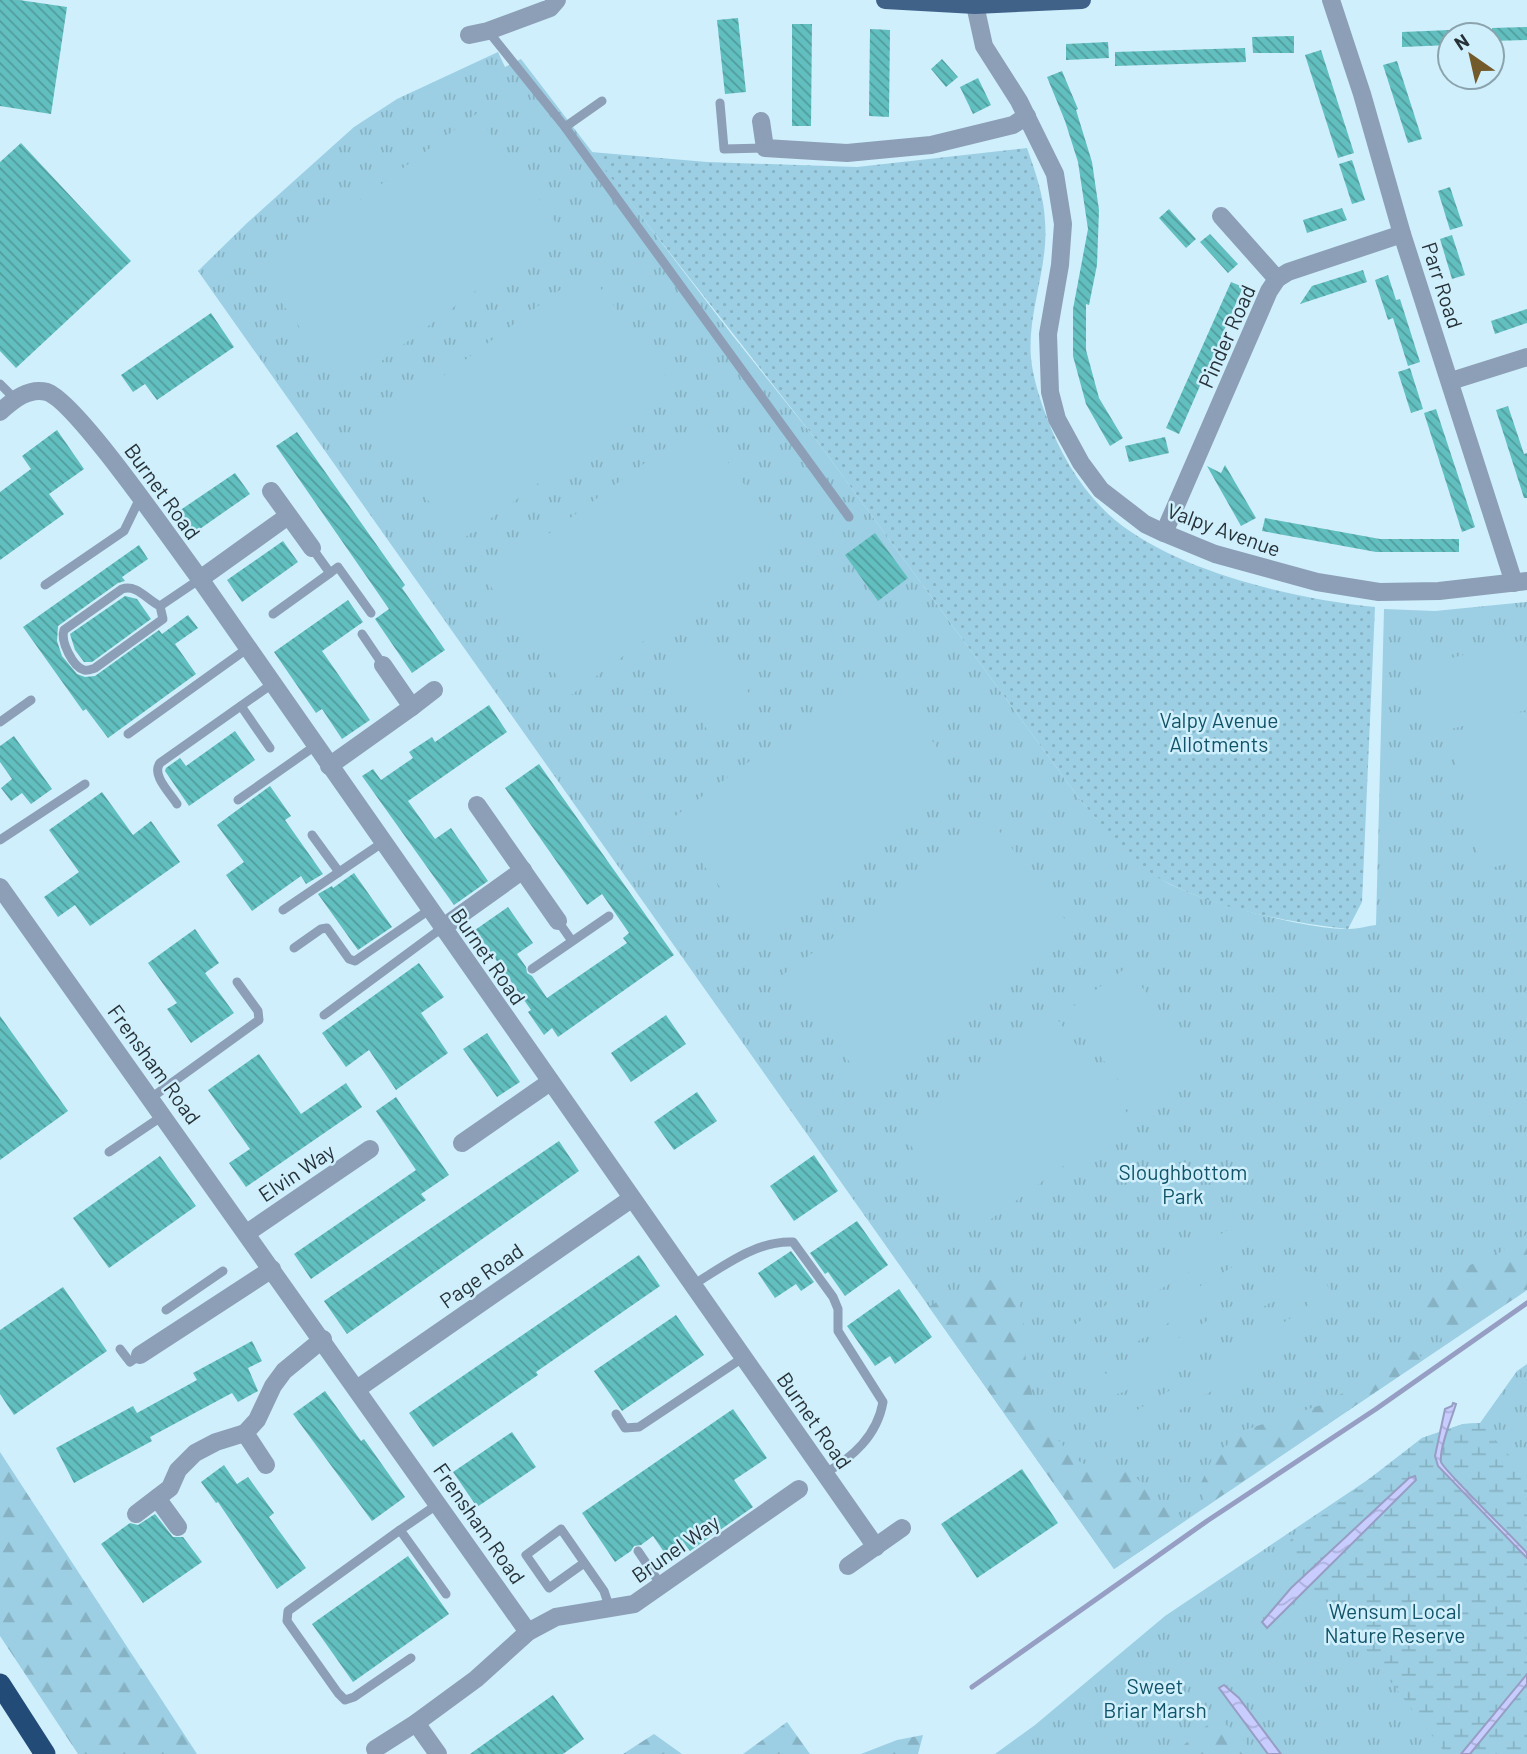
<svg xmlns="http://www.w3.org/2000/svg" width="1527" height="1754" font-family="Barlow,sans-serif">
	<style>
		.grass { fill: url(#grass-tufts) }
		.forest { fill: url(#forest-firs) }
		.wetland { fill: url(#wetland-marsh) }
		.garden { fill: url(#garden-dots) }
		.pitch { fill: #9ccfe3 }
		.water { fill: url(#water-waves); stroke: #979ec3; stroke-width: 2 }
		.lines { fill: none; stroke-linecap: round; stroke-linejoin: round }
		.stream { stroke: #979ec3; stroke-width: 5 }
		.building { fill: url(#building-back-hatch) }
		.lane { stroke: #8c9fb6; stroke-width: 9 }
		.street { stroke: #8c9fb6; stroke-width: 18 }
		.primary { stroke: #406289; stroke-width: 18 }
		.highway { stroke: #234b78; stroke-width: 21 }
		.labels { text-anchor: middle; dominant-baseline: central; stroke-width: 5; stroke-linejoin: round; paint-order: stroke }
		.street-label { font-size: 21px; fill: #263237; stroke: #cfeffc }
		.park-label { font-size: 21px; fill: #115368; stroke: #cfeffc }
	</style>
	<defs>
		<pattern id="grass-tufts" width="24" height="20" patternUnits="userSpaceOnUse" patternTransform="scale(1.75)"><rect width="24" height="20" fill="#9ccfe3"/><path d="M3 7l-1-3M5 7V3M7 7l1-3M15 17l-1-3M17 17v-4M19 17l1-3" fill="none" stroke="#86b2c3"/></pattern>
		<pattern id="forest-firs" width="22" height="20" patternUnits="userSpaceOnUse" patternTransform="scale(1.75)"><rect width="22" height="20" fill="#9ccfe3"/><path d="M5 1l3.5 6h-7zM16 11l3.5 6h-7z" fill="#86b2c3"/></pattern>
		<pattern id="wetland-marsh" width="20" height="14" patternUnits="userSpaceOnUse" patternTransform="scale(1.75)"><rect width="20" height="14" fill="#9ccfe3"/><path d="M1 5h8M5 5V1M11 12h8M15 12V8" fill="none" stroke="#86b2c3"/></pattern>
		<pattern id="garden-dots" width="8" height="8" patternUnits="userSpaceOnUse" patternTransform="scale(1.75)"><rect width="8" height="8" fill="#9ccfe3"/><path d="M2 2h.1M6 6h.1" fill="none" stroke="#86b2c3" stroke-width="1.8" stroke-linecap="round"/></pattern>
		<pattern id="water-waves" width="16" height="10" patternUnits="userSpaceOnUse" patternTransform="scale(1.75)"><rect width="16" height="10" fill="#c8ccff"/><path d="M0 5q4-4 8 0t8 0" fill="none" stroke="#acb0db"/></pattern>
		<pattern id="building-back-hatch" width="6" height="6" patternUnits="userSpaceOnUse" patternTransform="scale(1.75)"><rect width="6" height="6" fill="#62bfbf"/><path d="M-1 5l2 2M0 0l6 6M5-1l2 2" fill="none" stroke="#519c9c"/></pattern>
	</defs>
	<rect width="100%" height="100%" fill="#cfeffc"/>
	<g class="grass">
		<path d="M498,52L505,67L521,59L733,336L817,441L1081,801C1105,828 1129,855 1158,877C1189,900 1309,930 1349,929C1358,929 1367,926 1376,925L1384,609L1435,611L1527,602V1290L1114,1569L198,271L247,223L354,127L397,99Z"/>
		<polygon points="1527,1364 1527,1754 995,1754 1035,1725 1165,1616 1378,1473 1422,1438 1463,1424 1480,1423 1517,1371"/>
	</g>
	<g class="forest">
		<polygon points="1527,1234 1527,1290 1446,1344 1429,1321 1423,1304 1443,1285 1470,1265 1501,1252"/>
		<path d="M1001,1278C1034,1309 1021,1341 1028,1379C1031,1390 1035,1405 1040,1415C1045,1426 1072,1458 1082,1463C1098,1470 1113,1470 1130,1471L1171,1514L1183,1522L1114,1569L929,1307C952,1292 974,1282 1001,1278Z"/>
		<polygon points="1409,1348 1424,1359 1205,1507 1201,1483 1213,1457 1245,1430 1321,1405 1352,1388"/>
		<polygon points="0,1452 197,1754 78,1754 0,1636"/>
		<polygon points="1217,1717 1242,1738 1254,1754 1173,1754"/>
		<polygon points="787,1722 810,1754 743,1754"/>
		<polygon points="654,1734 682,1754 623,1754"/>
		<polygon points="923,1735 918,1754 861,1754 897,1740"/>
	</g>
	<polygon class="wetland" points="1480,1423 1527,1475 1527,1754 1446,1754 1322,1592 1306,1588 1290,1540 1422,1438 1463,1424"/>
	<path class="garden" d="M1027,148C1035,171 1044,196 1045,221C1049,267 1027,312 1031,358C1033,377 1039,397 1046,415C1060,454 1082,492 1115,520C1178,572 1295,599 1375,607L1362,902L1348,929C1287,922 1216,909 1162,880C1133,863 1103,826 1081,801L817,441L591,152L707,162L857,167Z"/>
	<g class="pitch">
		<polygon points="476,114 560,228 345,388 260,274"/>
		<polygon points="587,270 672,384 459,542 374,427"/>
		<polygon points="699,423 783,537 571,695 486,580"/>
		<polygon points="708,637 757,704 712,736 663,669"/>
		<polygon points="1524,640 1527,652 1527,710 1431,734 1415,667"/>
		<polygon points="877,667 962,781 755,934 670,820"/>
		<polygon points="1527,715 1527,859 1482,870 1449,735"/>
		<polygon points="991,820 1076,934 869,1088 784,974"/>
		<polygon points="1127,967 1198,1062 1138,1107 1067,1011"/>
		<polygon points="1055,1016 1130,1117 975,1231 900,1131"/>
		<path d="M1260,1217C1273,1221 1290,1237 1282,1252C1278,1258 1269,1262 1264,1266L1108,1359L1102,1366V1370L1108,1376L1117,1375L1283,1275C1292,1273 1302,1269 1311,1272C1337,1281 1337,1315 1317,1329L1117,1447L1105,1429L1296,1315L1308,1305L1307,1295L1300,1289L1289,1291L1136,1385C1128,1390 1119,1395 1109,1395C1084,1396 1079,1364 1095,1348L1258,1252L1263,1246L1262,1237L1258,1234L1247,1237L1071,1343L1064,1331L1237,1224Z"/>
	</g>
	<g class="water">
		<path d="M1453,1403L1456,1404C1452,1418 1439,1448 1441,1462C1443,1470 1515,1539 1527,1553V1558L1438,1466L1435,1456L1445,1409L1452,1406Z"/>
		<polygon points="1415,1476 1416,1480 1267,1628 1262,1622 1291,1588 1409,1478"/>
		<polygon points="1527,1674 1527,1684 1470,1754 1461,1754"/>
		<polygon points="1224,1685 1239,1698 1281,1754 1268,1754 1219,1688"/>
	</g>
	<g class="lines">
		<polyline class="stream" points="972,1687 1207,1521 1376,1409 1527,1303"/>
	</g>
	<g class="building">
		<polygon points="0,0 19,0 67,7 51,114 0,106"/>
		<polygon points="738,18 746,92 725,94 717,20"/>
		<polygon points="792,24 812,24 811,126 792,126"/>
		<polygon points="1527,27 1527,40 1492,41 1492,28"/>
		<polygon points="870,29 890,30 889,117 869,116"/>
		<polygon points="1450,30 1450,45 1402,47 1402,32"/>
		<polygon points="1294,36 1294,53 1253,53 1252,37"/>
		<polygon points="1108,42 1109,58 1066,60 1066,44"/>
		<polygon points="1245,48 1246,62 1115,66 1115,52"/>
		<polygon points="1321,50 1354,153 1338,158 1305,55"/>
		<polygon points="942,59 958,77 946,87 931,69"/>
		<polygon points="1397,61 1422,139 1408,143 1383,65"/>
		<polygon points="1062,71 1078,109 1076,110 1092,162 1099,210 1097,265 1089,305 1086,304 1086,350 1099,398 1123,438 1110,446 1086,404 1073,356 1073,309 1088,229 1078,162 1065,121 1047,77"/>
		<polygon points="978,78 991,105 973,114 960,87"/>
		<polygon points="21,143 131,261 16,368 0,351 0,162"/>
		<polygon points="1352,160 1365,200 1352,204 1339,164"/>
		<polygon points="1450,187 1463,226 1450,230 1438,191"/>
		<polygon points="1342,208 1347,220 1307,233 1303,220"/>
		<polygon points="1169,209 1196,239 1186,248 1159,218"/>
		<polygon points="1210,234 1238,264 1228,273 1200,242"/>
		<polygon points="1452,235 1465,275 1452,279 1440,239"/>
		<polygon points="1363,270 1367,282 1300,304 1312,286"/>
		<polygon points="1388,275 1396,300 1400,299 1420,362 1408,366 1393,318 1388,320 1375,280"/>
		<polygon points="1231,282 1243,287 1179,434 1166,428"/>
		<polygon points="1527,309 1527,323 1495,334 1491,321"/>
		<polygon points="211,313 234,347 157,400 145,384 133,392 121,375"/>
		<polygon points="1410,368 1423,409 1411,413 1398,372"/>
		<polygon points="1508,406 1524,454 1527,453 1527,498 1524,498 1496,410"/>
		<polygon points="1436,409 1475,527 1462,532 1424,413"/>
		<polygon points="57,430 84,469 49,494 64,514 0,560 0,492 31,469 22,456"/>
		<polygon points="297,432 405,585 402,588 445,650 412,673 375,619 389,609 276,446"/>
		<polygon points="1165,437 1169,453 1129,462 1125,446"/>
		<polygon points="1225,465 1256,518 1241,526 1207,466 1221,473"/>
		<polygon points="235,473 250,494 194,533 179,511"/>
		<polygon points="1265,518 1380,539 1459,539 1459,552 1376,552 1262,531"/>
		<polygon points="875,533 908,578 878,601 845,555"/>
		<polygon points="283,541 298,562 242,602 227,580"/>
		<polygon points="139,545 148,559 122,577 125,581 118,583 58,626 57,641 62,656 77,674 85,677 95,676 159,630 162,634 188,615 198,628 175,644 196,674 108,738 86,709 83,711 23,627"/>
		<polygon points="125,596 137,599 151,619 92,662 84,662 75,650 70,634"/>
		<polygon points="348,600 363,622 322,651 370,720 342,739 322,709 316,713 274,652"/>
		<polygon points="489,705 507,732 408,801 435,839 451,828 488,881 454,905 362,776 373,769 381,780 413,758 409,752 432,737 435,742"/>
		<polygon points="235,731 255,760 189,806 165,771 166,768 180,758 186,766"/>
		<polygon points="14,736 52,789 31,804 22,793 11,801 1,788 12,779 0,762 0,746"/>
		<polygon points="539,764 674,955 558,1037 552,1028 544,1035 528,1012 531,1010 475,930 508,907 533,943 517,954 526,967 527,973 532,976 547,998 627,943 623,938 629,933 602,894 587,905 505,788"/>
		<polygon points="270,786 291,816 285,820 323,874 306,884 301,876 252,911 226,875 244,862 217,825"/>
		<polygon points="102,792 133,835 151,821 180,862 90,926 75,905 58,917 44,897 79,872 49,830"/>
		<polygon points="354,873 392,927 358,950 318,894 332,886 333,888"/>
		<polygon points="195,929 219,963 205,973 234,1013 191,1043 167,1009 177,1003 148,963"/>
		<polygon points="419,963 444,997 421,1013 448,1053 396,1090 369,1050 346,1067 322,1033"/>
		<polygon points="666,1015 686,1044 631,1082 611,1053"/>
		<polygon points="0,1016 68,1111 0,1160"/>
		<polygon points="487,1033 520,1082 497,1097 463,1049"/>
		<polygon points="259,1054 301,1114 346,1083 362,1107 246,1187 229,1163 250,1149 208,1090"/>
		<polygon points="697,1092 717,1121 674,1150 654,1122"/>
		<polygon points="396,1097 449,1175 421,1194 426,1200 311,1279 294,1254 416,1170 376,1111"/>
		<polygon points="559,1141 579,1171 347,1334 324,1301"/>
		<polygon points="814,1155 838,1191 794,1221 770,1186"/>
		<polygon points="160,1156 196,1206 109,1268 73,1218"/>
		<polygon points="857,1221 888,1265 845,1296 828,1272 825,1274 810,1253"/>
		<polygon points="791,1251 814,1282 801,1291 796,1284 775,1298 758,1273"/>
		<polygon points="639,1255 660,1286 536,1372 538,1375 433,1447 409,1413"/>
		<polygon points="63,1287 107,1351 14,1415 0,1394 0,1330"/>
		<polygon points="899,1289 932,1337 895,1364 890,1356 875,1366 847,1326"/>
		<polygon points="676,1315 704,1355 622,1411 594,1371"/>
		<polygon points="252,1341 262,1361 248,1368 258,1391 238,1402 232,1393 150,1437 152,1441 74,1483 56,1448 133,1406 137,1413 197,1380 193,1373"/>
		<polygon points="325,1391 361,1441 364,1439 405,1497 372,1521 293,1414"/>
		<polygon points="733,1409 767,1458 734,1480 753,1507 690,1551 682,1540 664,1552 653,1536 641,1545 634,1546 631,1551 615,1562 582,1513"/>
		<polygon points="512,1432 536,1467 477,1507 453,1472"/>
		<polygon points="224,1465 237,1484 248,1477 274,1513 269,1517 306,1568 277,1589 218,1502 216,1503 201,1482"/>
		<polygon points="1022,1469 1058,1523 977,1578 941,1524"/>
		<polygon points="155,1514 173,1537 183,1537 202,1562 143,1603 101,1544 130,1523 138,1525"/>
		<polygon points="408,1556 449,1614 353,1682 312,1624"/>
		<polygon points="553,1695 584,1739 563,1754 470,1754"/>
	</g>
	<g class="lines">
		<g class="lane">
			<polyline points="488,31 565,127 602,101"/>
			<polyline points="720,103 724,149 765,148"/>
			<polyline points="565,127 849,517"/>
			<polyline points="0,384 16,400"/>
			<polyline points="330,573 338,567 371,613"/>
			<polyline points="45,585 124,531 140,498"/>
			<path d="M160,606C147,600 137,584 122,589L64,630C60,641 73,667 84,670C87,671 92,669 95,668L163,619L160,606L200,579"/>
			<polyline points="273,614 330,573 312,548"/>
			<polyline points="362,634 383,665"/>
			<polyline points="241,706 270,748"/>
			<polyline points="0,722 31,700"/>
			<polyline points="128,734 248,648"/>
			<polyline points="238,800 315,746"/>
			<path d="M177,804C170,793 151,775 160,763L272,684"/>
			<polyline points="312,835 339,872"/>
			<polyline points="0,840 85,784"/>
			<polyline points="283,910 382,843"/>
			<polyline points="558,921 572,941"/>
			<polyline points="294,948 321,929 327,928 349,959 355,961 429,910"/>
			<polyline points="532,969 609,916"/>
			<polyline points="324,1015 442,928"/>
			<polyline points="151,1098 259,1020 258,1011 237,982"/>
			<polyline points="109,1152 164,1115"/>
			<path d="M693,1285C722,1267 757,1240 793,1242L833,1297L838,1309V1331L883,1402C877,1436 853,1457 824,1474"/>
			<polyline points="166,1310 223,1271"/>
			<polyline points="120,1349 130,1362 140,1355"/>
			<polyline points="616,1414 625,1428 639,1427 744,1357"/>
			<polyline points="438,1504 400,1530 446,1594"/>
			<polyline points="400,1530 288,1611 287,1621 338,1693 345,1700 354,1697 411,1658"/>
			<polyline points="638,1551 661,1585"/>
			<polyline points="584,1563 549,1588 526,1555 561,1529 604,1591 610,1609"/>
		</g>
		<g class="street">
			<polyline points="1331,0 1362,94 1402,234 1514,583"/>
			<polyline points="975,5 984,46 1019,101 1055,174 1063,224 1060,265 1048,334 1050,392 1057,419 1081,463 1101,490 1145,524 1164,533 1215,554 1317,582 1379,592 1439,591 1527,581"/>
			<polyline points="469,35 488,31 550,8 557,0"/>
			<polyline points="761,121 765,148 847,153 931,145 1013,125 1027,116"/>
			<polyline points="1221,216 1277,279"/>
			<polyline points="1451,381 1527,357"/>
			<path d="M0,412C13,400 29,387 47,392C77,402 175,546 200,579L876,1547"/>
			<polyline points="271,491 312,548"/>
			<polyline points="1164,533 1269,291 1277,279 1288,272 1402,234"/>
			<polyline points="200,579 288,516"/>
			<polyline points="412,707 434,690"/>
			<polyline points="329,766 412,707 383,665"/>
			<polyline points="477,805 558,921"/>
			<polyline points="0,887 528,1632"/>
			<polyline points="442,928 523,870"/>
			<polyline points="462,1143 550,1082"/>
			<polyline points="247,1233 370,1149"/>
			<polyline points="140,1355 272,1269"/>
			<polyline points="357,1389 631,1199"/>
			<polyline points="266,1465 245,1433 257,1420 273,1386 284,1371 323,1339"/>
			<polyline points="157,1498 178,1527"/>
			<polyline points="136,1514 170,1488 178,1470 195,1453 216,1442 245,1433"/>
			<polyline points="848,1566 902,1528"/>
			<polyline points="416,1723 438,1754"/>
			<polyline points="375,1749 416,1723 476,1679 528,1632 556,1617 634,1604 799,1489"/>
		</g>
		<polyline class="primary" points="885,0 975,5 1082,0"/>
		<polyline class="highway" points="0,1684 45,1754"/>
	</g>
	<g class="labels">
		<g class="street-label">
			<text transform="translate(1443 285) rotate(72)">Parr Road</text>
			<text transform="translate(1226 336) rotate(-66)">Pinder Road</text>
			<text transform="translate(163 491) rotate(54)">Burnet Road</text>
			<text transform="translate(1224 529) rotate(20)">Valpy Avenue</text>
			<text transform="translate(489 956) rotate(55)">Burnet Road</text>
			<text transform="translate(155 1064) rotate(54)">Frensham Road</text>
			<text transform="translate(296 1172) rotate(-34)">Elvin Way</text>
			<text transform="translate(481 1275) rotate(-35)">Page Road</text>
			<text transform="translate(815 1420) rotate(55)">Burnet Road</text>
			<text transform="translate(480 1523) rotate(55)">Frensham Road</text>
			<text transform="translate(675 1548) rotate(-35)">Brunel Way</text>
		</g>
		<g class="park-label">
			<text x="1219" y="719">Valpy Avenue<tspan x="1219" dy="24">Allotments</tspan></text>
			<text x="1183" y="1171">Sloughbottom<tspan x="1183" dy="24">Park</tspan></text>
			<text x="1395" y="1610">Wensum Local<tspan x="1395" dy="24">Nature Reserve</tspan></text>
			<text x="1155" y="1685">Sweet<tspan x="1155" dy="24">Briar Marsh</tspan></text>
		</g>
	</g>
	<g transform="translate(1471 56) rotate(326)"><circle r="33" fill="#cfeffc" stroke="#8ba3ad" stroke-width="2"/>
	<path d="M0-5L12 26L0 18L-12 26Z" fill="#735a2b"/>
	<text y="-10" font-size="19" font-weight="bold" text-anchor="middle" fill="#263237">N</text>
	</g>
</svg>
